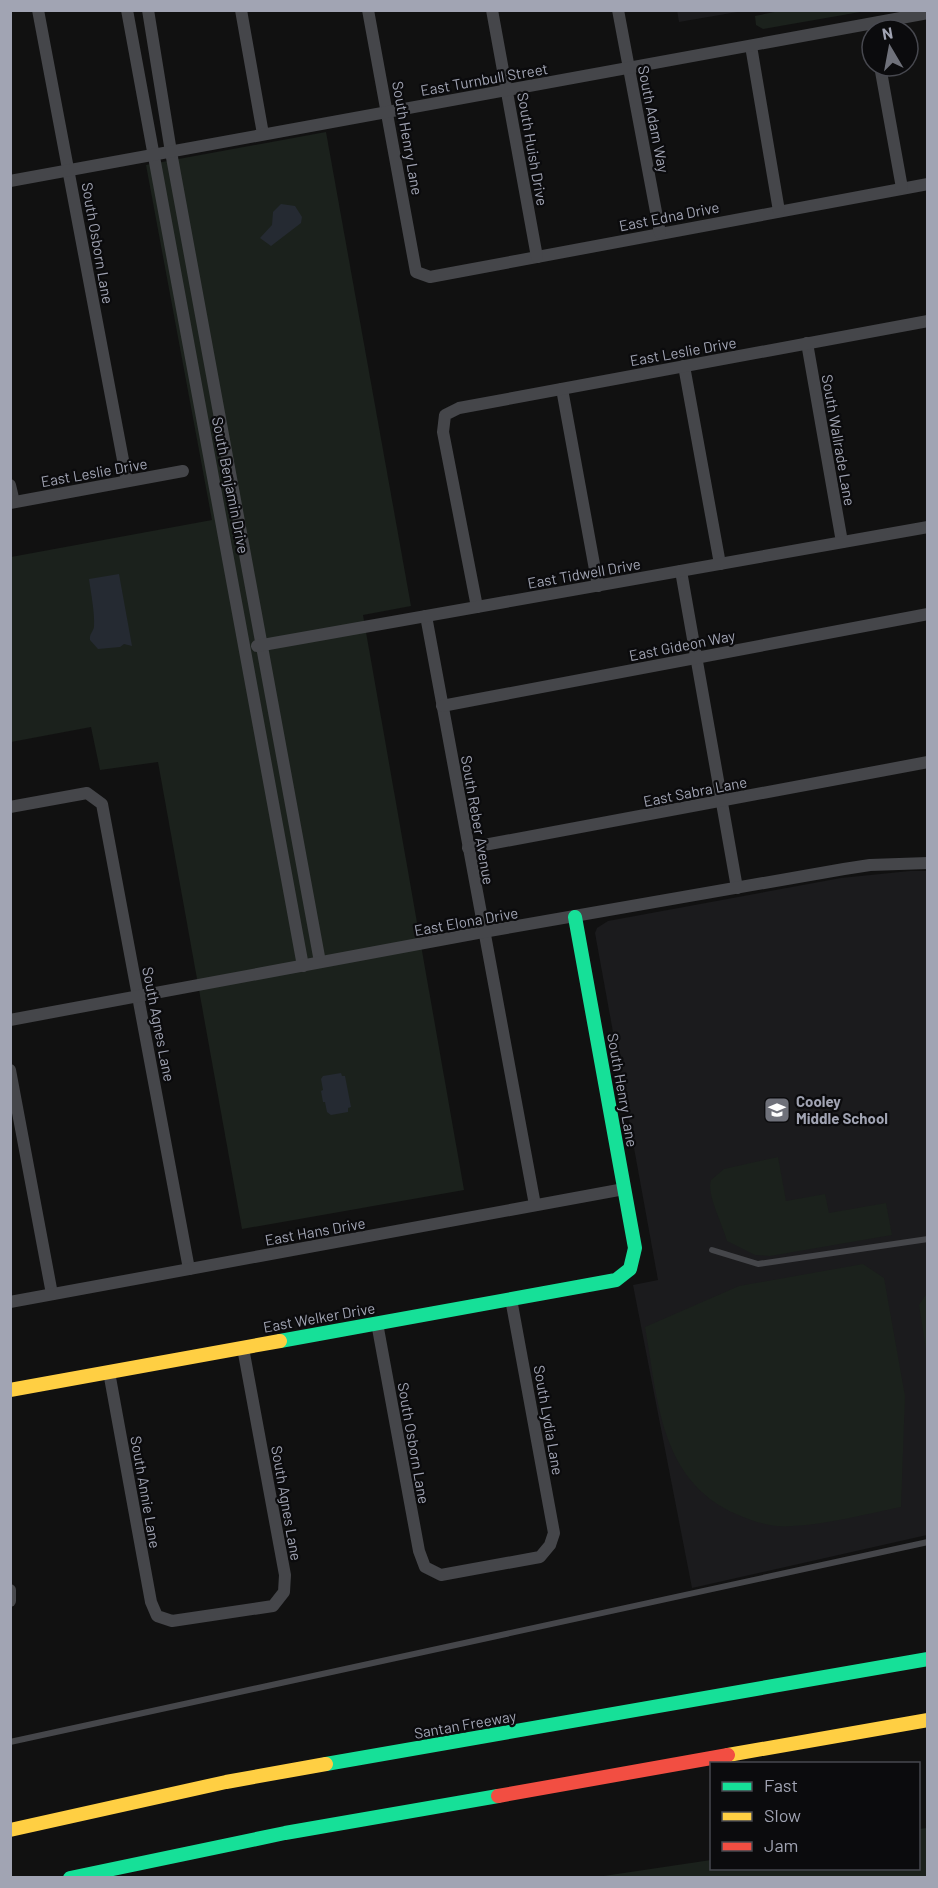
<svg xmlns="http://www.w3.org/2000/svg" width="938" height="1888" font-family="Barlow,sans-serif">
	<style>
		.built { fill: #1b1b1d }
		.green { fill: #1b211c }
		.water { fill: #252a32 }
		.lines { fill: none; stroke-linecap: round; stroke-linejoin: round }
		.lane { stroke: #45464a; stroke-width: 6 }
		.street { stroke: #45464a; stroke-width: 12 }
		.fast { stroke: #16e098; stroke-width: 14 }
		.slow { stroke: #ffcf43; stroke-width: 14 }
		.jam { stroke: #f24e42; stroke-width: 14 }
		.labels { text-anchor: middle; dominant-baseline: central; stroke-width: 4.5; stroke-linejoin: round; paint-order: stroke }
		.street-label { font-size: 15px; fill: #a1a4b3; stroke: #0b0b0d }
		.poi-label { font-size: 15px; font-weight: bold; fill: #a1a4b3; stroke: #0b0b0d; text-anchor: start }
	</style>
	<rect width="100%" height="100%" fill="#111"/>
	<g class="built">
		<polygon points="677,10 743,10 743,11 679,22"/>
		<polygon points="910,871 927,871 927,1535 692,1588 633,1285 658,1280 595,933 597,928 608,921 841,878"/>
	</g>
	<g class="green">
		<polygon points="784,10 866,10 866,11 763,29 756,25 755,16"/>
		<polygon points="326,132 411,606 363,615 464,1190 242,1229 158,762 100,770 91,727 11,742 11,557 212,520 146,165"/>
		<path d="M778,1157L786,1201L825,1194L829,1213L886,1203L892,1235L770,1256L755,1255L727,1241C723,1225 706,1194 711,1180L724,1169Z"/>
		<path d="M863,1264L884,1278L905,1396L901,1507C866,1514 829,1524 793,1526C773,1528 754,1522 736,1514C659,1480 658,1399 645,1327L739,1286Z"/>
		<polygon points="927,1293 927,1356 919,1305"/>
		<polygon points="927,1828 927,1877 597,1877 711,1860 712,1868 918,1868 919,1829"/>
	</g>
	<g class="water">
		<polygon points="281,204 295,206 302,217 301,223 271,246 260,238 272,225 273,212"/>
		<path d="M119,574L132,646L124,644L120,647L98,649L90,640C89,634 93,632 94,627C95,613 91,594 89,579Z"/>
		<polygon points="341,1073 342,1076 345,1076 351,1107 348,1108 348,1112 331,1115 327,1112 325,1102 323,1102 321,1091 323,1090 321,1079 323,1076"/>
	</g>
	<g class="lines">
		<g class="lane">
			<polyline points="712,1250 758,1264 928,1239"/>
			<polyline points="10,1742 928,1542"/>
		</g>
		<g class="street">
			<polyline points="38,10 127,481"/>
			<polyline points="127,10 303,966"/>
			<polyline points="148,10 171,152 320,962"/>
			<polyline points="241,10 263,134"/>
			<polyline points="368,10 416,272 430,277 928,184"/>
			<polyline points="492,10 537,257"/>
			<polyline points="618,10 660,233"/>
			<polyline points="751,46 779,211"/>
			<polyline points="880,66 902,188"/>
			<polyline points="10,181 928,13"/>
			<polyline points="807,343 842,542"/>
			<polyline points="684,366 720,564"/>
			<polyline points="562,389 598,586"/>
			<polyline points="10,485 14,502"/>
			<polyline points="10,503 183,471"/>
			<polyline points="681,571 737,888"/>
			<polyline points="477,607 443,432 445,415 459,408 928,321"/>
			<polyline points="426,616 535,1205"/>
			<polyline points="257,646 928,527"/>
			<polyline points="442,706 928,614"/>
			<polyline points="10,807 87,793 102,804 189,1269"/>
			<polyline points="468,848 928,762"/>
			<polyline points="10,1020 483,932 844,869 870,865 928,863"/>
			<polyline points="10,1070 52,1294"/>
			<polyline points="10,1302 624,1189"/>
			<polyline points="377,1323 419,1551 425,1567 441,1575 540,1557 550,1545 554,1533 511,1299"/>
			<polyline points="109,1372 151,1602 157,1616 172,1621 273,1606 284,1592 285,1575 243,1348"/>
			<polyline points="10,1590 10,1601"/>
		</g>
		<g class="fast">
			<polyline points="280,1341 616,1280 630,1269 635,1248 575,917"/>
			<polyline points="326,1764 928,1659"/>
			<polyline points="70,1878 285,1833 498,1796"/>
		</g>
		<g class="slow">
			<polyline points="10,1390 280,1341"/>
			<polyline points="728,1755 928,1720"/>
			<polyline points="10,1830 226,1782 326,1764"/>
		</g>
		<polyline class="jam" points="498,1796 728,1755"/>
	</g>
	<defs>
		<symbol id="school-square" viewBox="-11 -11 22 22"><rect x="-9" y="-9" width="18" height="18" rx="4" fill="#6f717a" stroke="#0b0b0d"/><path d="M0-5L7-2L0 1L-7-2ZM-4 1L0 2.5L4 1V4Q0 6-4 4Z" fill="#fff"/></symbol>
	</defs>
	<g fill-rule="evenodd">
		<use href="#school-square" x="762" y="1095" width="30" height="30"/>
	</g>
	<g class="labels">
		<g class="street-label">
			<text transform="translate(484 79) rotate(-10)">East Turnbull Street</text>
			<text transform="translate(654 119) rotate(79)">South Adam Way</text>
			<text transform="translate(408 138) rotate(80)">South Henry Lane</text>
			<text transform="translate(533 149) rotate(80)">South Huish Drive</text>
			<text transform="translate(669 216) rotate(-11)">East Edna Drive</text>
			<text transform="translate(98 243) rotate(80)">South Osborn Lane</text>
			<text transform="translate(683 351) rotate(-10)">East Leslie Drive</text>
			<text transform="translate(839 440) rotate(80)">South Wallrade Lane</text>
			<text transform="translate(94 472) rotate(-10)">East Leslie Drive</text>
			<text transform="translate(231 485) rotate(79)">South Benjamin Drive</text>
			<text transform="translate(584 573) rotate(-10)">East Tidwell Drive</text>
			<text transform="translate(682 645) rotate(-11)">East Gideon Way</text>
			<text transform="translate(695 791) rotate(-11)">East Sabra Lane</text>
			<text transform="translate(478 820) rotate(80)">South Reber Avenue</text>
			<text transform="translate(466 921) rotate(-10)">East Elona Drive</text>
			<text transform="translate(159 1024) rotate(79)">South Agnes Lane</text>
			<text transform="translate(623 1090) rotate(80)">South Henry Lane</text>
			<text transform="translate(315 1231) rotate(-10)">East Hans Drive</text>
			<text transform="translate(319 1317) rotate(-10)">East Welker Drive</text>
			<text transform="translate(549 1420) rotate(80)">South Lydia Lane</text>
			<text transform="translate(414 1443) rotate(80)">South Osborn Lane</text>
			<text transform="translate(146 1492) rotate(80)">South Annie Lane</text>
			<text transform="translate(287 1503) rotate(80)">South Agnes Lane</text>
			<text transform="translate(465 1724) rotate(-10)">Santan Freeway</text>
		</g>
		<g class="poi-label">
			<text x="796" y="1101">Cooley<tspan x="796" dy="17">Middle School</tspan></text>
		</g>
	</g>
	<rect width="938" height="1888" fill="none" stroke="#a1a4b3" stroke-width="24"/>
	<rect x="710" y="1762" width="210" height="108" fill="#0b0b0d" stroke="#47484f" stroke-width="1.5"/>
	<rect x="722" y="1782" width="30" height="9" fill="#16e098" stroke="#47484f" stroke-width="1.5"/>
	<text x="764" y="1792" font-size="18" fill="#a1a4b3">Fast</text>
	<rect x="722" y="1812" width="30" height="9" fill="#ffcf43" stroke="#47484f" stroke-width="1.5"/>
	<text x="764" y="1822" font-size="18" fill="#a1a4b3">Slow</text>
	<rect x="722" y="1842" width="30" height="9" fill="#f24e42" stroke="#47484f" stroke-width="1.5"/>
	<text x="764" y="1852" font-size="18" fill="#a1a4b3">Jam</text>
	<g transform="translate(890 48) rotate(350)"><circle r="28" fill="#0b0b0d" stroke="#47484f" stroke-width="1.5"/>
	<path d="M0-4.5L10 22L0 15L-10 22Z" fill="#6f717a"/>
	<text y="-9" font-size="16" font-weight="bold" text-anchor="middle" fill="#a1a4b3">N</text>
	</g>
</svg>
